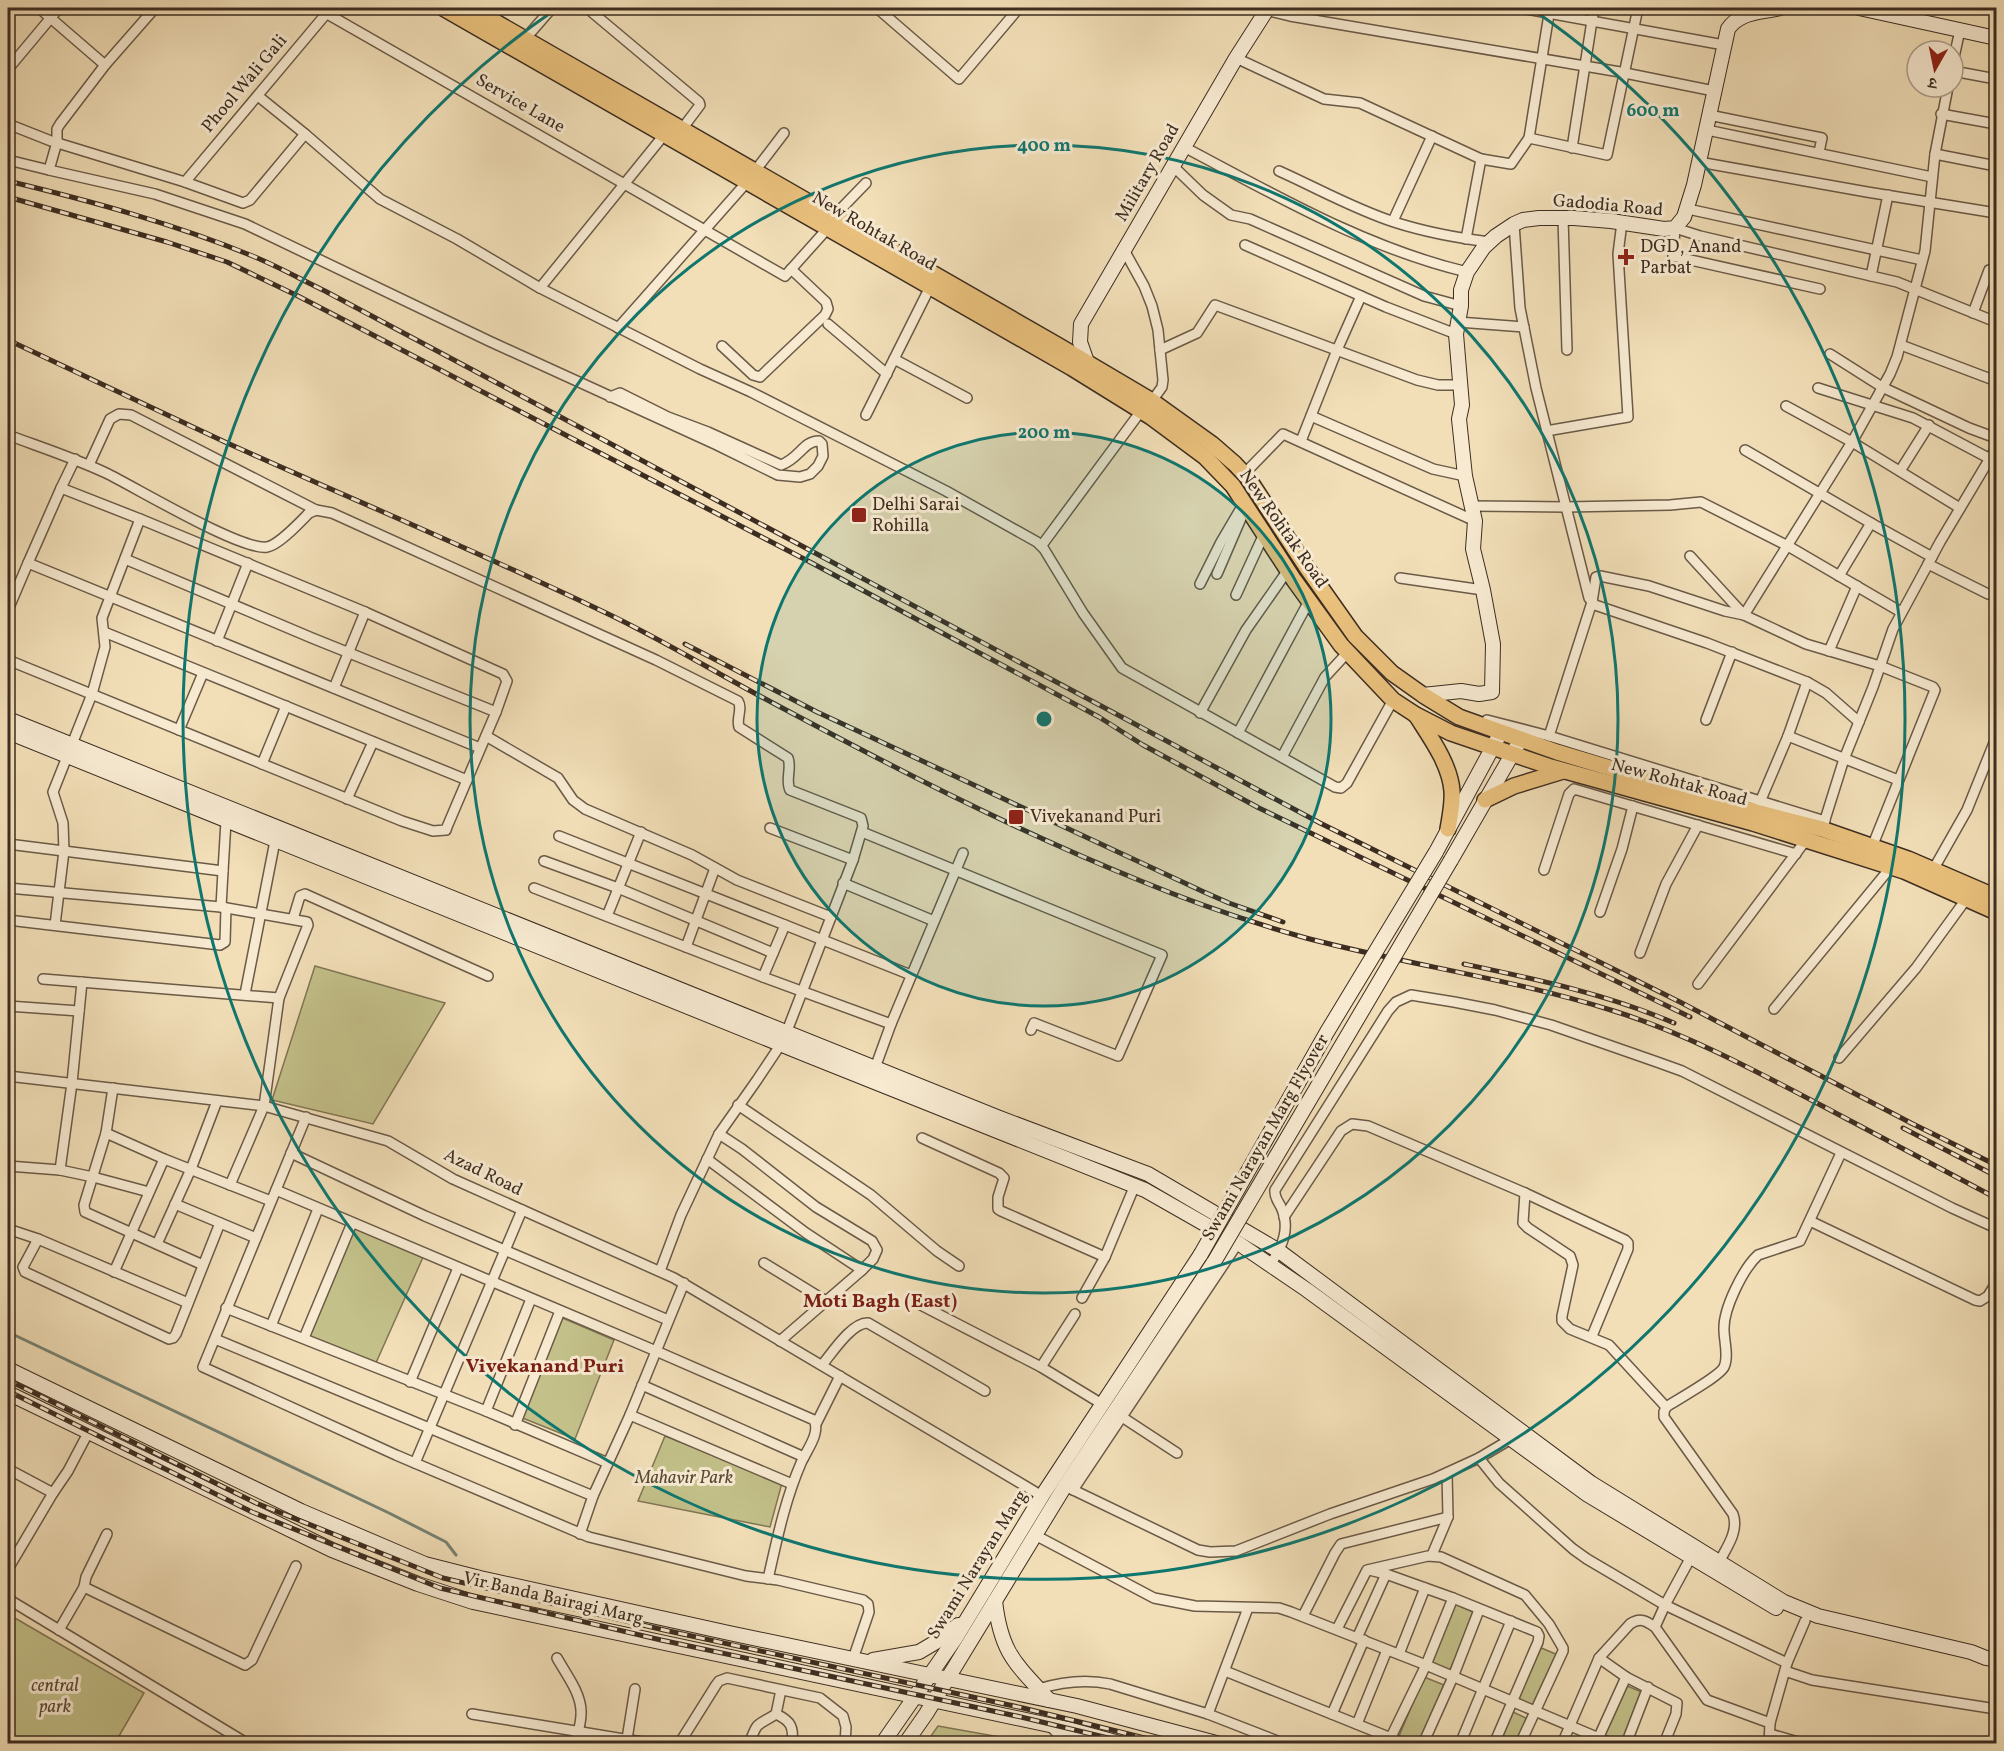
<svg xmlns="http://www.w3.org/2000/svg" width="2004" height="1751" font-family="Vollkorn,'Noto Serif Devanagari',serif">
	<style>
		.green { fill: #c3c089; stroke: #807655; stroke-width: 1.5 }
		.lines { fill: none; stroke-linecap: round; stroke-linejoin: round }
		.stream { stroke: #768374; stroke-width: 3 }
		.street-casing { stroke: #6a5a47; stroke-width: 12 }
		.secondary-casing { stroke: #3d2d21; stroke-width: 16 }
		.primary-casing { stroke: #3d2d21; stroke-width: 18 }
		.street { stroke: #f7ead1; stroke-width: 9 }
		.secondary { stroke: #f7ead1; stroke-width: 14 }
		.primary { stroke: #e9c07c; stroke-width: 15 }
		.rail-casing { stroke: #3d2d21; stroke-width: 5 }
		.rail { stroke: #f7ead1; stroke-width: 3; stroke-dasharray: 9; stroke-linecap: butt }
		.secondary-bridge-casing { stroke: #3d2d21; stroke-width: 16; stroke-linecap: butt }
		.secondary-bridge { stroke: #f7ead1; stroke-width: 14 }
		.ring { fill: none; stroke: #0f766e; stroke-width: 3 }
		.poi-dot { fill: #8f2418; stroke: #f7ead1; stroke-width: 2 }
		.labels { text-anchor: middle; dominant-baseline: central; stroke-width: 6; stroke-linejoin: round; paint-order: stroke }
		.street-label { font-size: 18px; fill: #3d2d21; stroke: #f7ead1 }
		.poi-label { font-size: 18px; fill: #3d2d21; stroke: #f7ead1; text-anchor: start }
		.park-label { font-size: 18px; font-style: italic; fill: #584a36; stroke: #f7ead1 }
		.neighbourhood-label { font-size: 20px; font-weight: bold; fill: #7a1f14; stroke: #f7ead1 }
		.centre { fill: #0f766e; stroke: #f7ead1; stroke-width: 3 }
		.ring-label { font-size: 18px; text-anchor: middle; font-weight: bold; fill: #0f766e; stroke: #f7ead1; stroke-width: 6; stroke-linejoin: round; paint-order: stroke }
	</style>
	<rect width="100%" height="100%" fill="#f2dfb8"/>
	<filter id="stains"><feTurbulence type="fractalNoise" baseFrequency=".00333" numOctaves="4"/><feColorMatrix values="0 0 0 0 .2 0 0 0 0 .09 0 0 0 0 .02 0 0 0 .5 -.17"/></filter>
	<radialGradient id="worn" r=".72"><stop offset=".6" stop-color="#630" stop-opacity="0"/><stop offset="1" stop-color="#630" stop-opacity=".3"/></radialGradient>
	<g class="green">
		<polygon points="315,966 445,1003 373,1124 272,1100"/>
		<polygon points="354,1227 424,1255 375,1365 307,1338"/>
		<polygon points="558,1316 614,1340 575,1439 520,1417"/>
		<polygon points="665,1436 782,1483 770,1527 638,1501"/>
		<polygon points="1455,1604 1475,1613 1449,1672 1429,1663"/>
		<polygon points="8,1614 144,1693 115,1743 8,1743"/>
		<polygon points="1539,1647 1558,1655 1535,1707 1517,1699"/>
		<polygon points="1424,1677 1444,1685 1419,1743 1416,1743 1399,1736"/>
		<polygon points="1625,1685 1644,1693 1623,1743 1618,1743 1602,1737"/>
		<polygon points="1511,1711 1528,1719 1517,1743 1498,1744"/>
		<polygon points="938,1726 1033,1743 926,1743"/>
	</g>
	<g class="lines">
		<polyline class="stream" points="8,1332 389,1513 446,1542 456,1555"/>
		<defs>
			<g id="street">
				<polyline points="39,8 105,65"/>
				<path d="M155,8L105,65L60,124L57,129V142L49,170L155,194L245,224L489,341L717,445L778,475L800,477L810,474L818,466L823,456L822,444L819,441C803,441 800,458 781,465L708,432L668,417L620,393L610,397"/>
				<polyline points="317,8 785,276 828,228"/>
				<polyline points="587,8 699,102 700,105 682,129"/>
				<polyline points="877,8 959,79 1019,8"/>
				<polyline points="1520,8 1724,45"/>
				<polyline points="1266,10 1290,16 1620,72 1714,91"/>
				<polyline points="1917,20 1920,8"/>
				<polyline points="525,39 552,8"/>
				<polyline points="1236,58 1324,99 1360,103 1481,159 1511,164 1529,138 1550,8"/>
				<polyline points="1953,62 1960,30"/>
				<polyline points="8,69 59,8"/>
				<polyline points="1953,71 1996,79"/>
				<polyline points="258,96 305,134"/>
				<polyline points="1941,114 1996,124"/>
				<polyline points="1709,115 1822,138 1819,152"/>
				<polyline points="8,124 51,141 185,182 243,203 250,200 305,134 380,199 457,239 540,288 700,369 751,392 946,491 1037,542 1044,549 1083,613 1122,668 1335,787 1341,788 1347,783 1393,700"/>
				<polyline points="1707,130 1932,177"/>
				<polyline points="1529,138 1607,155 1638,8"/>
				<path d="M1184,147C1275,195 1366,248 1467,272"/>
				<polyline points="1572,148 1594,8"/>
				<polyline points="1935,154 1996,166"/>
				<polyline points="8,160 49,170"/>
				<polyline points="1699,162 1867,192 1996,213"/>
				<polyline points="1173,166 1203,195 1231,215 1250,219 1424,296 1461,306"/>
				<polyline points="755,171 784,133"/>
				<path d="M1279,171C1317,188 1354,209 1394,222C1425,232 1457,238 1490,242"/>
				<polyline points="185,182 331,8"/>
				<polyline points="1688,209 1922,260"/>
				<polyline points="834,216 866,183"/>
				<polyline points="1563,218 1567,350"/>
				<polyline points="1393,221 1432,136"/>
				<polyline points="1514,224 1520,308 1536,388 1589,598 1595,605 1601,607 1707,643 1807,682 1826,693 1859,722"/>
				<polyline points="1466,239 1481,159"/>
				<polyline points="1245,245 1386,307 1456,334"/>
				<polyline points="1124,250 1144,286 1152,306 1158,330 1163,380 1162,387 1152,401"/>
				<polyline points="1871,276 1888,195"/>
				<polyline points="540,288 664,135"/>
				<polyline points="1820,289 1673,256 1675,228 1700,236 1897,282 1996,322"/>
				<polyline points="1973,313 1989,270"/>
				<polyline points="1458,322 1524,327"/>
				<polyline points="828,324 887,374"/>
				<polyline points="618,328 747,182"/>
				<polyline points="1901,345 1996,381"/>
				<polyline points="722,346 753,375 760,377 825,315 828,309 826,302 791,269"/>
				<polyline points="1160,350 1197,333 1215,305 1417,380 1438,385 1460,385"/>
				<polyline points="1830,354 1882,387 1969,428 1996,438"/>
				<polyline points="894,359 967,398"/>
				<polyline points="1818,388 1913,418 1996,462"/>
				<polyline points="1786,406 1852,442 1960,508"/>
				<polyline points="866,415 930,287"/>
				<polyline points="1311,416 1433,469 1465,476"/>
				<polyline points="1546,431 1628,417 1618,254 1622,222"/>
				<path d="M8,435C40,447 74,458 106,473C135,487 241,551 267,547C279,545 300,522 309,513L316,510L332,513L656,660L738,701C743,709 736,718 739,727L788,758C792,769 785,780 790,790L861,818L863,826L853,860L787,1031L781,1044L757,1080L719,1134L681,1215L660,1271"/>
				<polyline points="1301,441 1337,350 1361,296"/>
				<polyline points="1745,450 1876,526 1932,557"/>
				<polyline points="75,459 61,488 140,519"/>
				<polyline points="89,465 110,419 119,414 131,415 316,510"/>
				<polyline points="1900,471 1929,425"/>
				<polyline points="1244,474 1283,434 1475,521"/>
				<polyline points="1471,506 1566,507 1670,505 1701,502 1788,546 1901,612"/>
				<polyline points="1042,545 1141,411"/>
				<polyline points="1690,556 1744,615 1852,442 1890,374 1897,357 1925,251 1935,154 1948,87"/>
				<polyline points="125,559 312,638 496,712"/>
				<polyline points="28,563 61,488"/>
				<polyline points="1928,564 1988,594"/>
				<polyline points="1217,574 1242,516"/>
				<polyline points="1839,576 1871,523"/>
				<polyline points="1400,578 1483,590"/>
				<polyline points="1200,584 1221,542 1244,503"/>
				<polyline points="1236,595 1264,534"/>
				<polyline points="8,610 28,563 480,748"/>
				<polyline points="104,632 467,780"/>
				<polyline points="217,641 248,563"/>
				<polyline points="1829,651 1857,586"/>
				<polyline points="8,660 402,821 433,831 446,830 447,827 496,712 507,681 503,674 365,612 140,519 102,618 105,647 92,694 53,792 63,823 64,851 55,925"/>
				<polyline points="334,688 365,612"/>
				<polyline points="1200,713 1246,630 1288,570"/>
				<polyline points="1487,720 1549,736"/>
				<polyline points="1706,720 1732,652"/>
				<polyline points="179,730 203,673"/>
				<polyline points="1238,733 1309,601"/>
				<polyline points="486,736 558,778 573,800 585,809 692,855 737,880 831,917"/>
				<polyline points="1788,736 1898,780"/>
				<polyline points="1282,757 1325,677 1348,652"/>
				<polyline points="262,764 286,706"/>
				<polyline points="347,799 373,742"/>
				<polyline points="1760,802 1788,736 1807,682"/>
				<polyline points="1825,821 1549,736 1592,602 1596,577 1600,576 1649,586 1725,611 1744,615 1806,644 1880,666 1933,687 1935,690 1872,847"/>
				<polyline points="1823,826 1844,759 1873,687 1893,629 1940,542 1996,448"/>
				<polyline points="770,828 853,860"/>
				<polyline points="862,832 1162,955 1118,1056 1034,1023 1031,1030"/>
				<polyline points="559,836 785,925 763,977"/>
				<polyline points="8,844 223,871 226,821"/>
				<polyline points="544,861 618,888 773,953"/>
				<polyline points="1544,870 1569,794 1574,789 1796,854"/>
				<polyline points="1933,870 1967,810 1996,738"/>
				<polyline points="843,883 934,921"/>
				<polyline points="8,888 221,907 307,922 308,925 279,998 264,1106 230,1185"/>
				<polyline points="534,888 763,977 891,1024 875,1068"/>
				<polyline points="221,907 223,871"/>
				<polyline points="1600,912 1622,849 1633,806"/>
				<polyline points="607,916 641,832"/>
				<polyline points="293,919 300,896 305,894 488,976"/>
				<polyline points="8,920 220,945 225,942 226,908"/>
				<polyline points="785,925 911,975"/>
				<polyline points="686,947 715,868"/>
				<polyline points="1640,953 1666,884 1698,825"/>
				<polyline points="43,979 279,998"/>
				<polyline points="1698,984 1806,840"/>
				<polyline points="245,994 275,841"/>
				<polyline points="8,1006 79,1011"/>
				<polyline points="1774,1009 1891,867"/>
				<polyline points="891,1024 963,853"/>
				<polyline points="1839,1058 1916,968 1967,898"/>
				<polyline points="8,1076 264,1106 388,1141 453,1179 674,1278 1042,1496"/>
				<polyline points="738,1105 871,1195 937,1251 959,1266"/>
				<polyline points="306,1117 203,1367 396,1455 589,1537 746,1576 778,1580 863,1600 868,1604 869,1612 853,1659"/>
				<polyline points="106,1133 113,1088"/>
				<polyline points="719,1134 742,1149 816,1207 872,1241 877,1250 873,1259 862,1270 780,1341"/>
				<polyline points="922,1138 999,1173 1004,1178 998,1197 998,1209 1001,1211 1105,1257"/>
				<polyline points="291,1153 425,1216 668,1320"/>
				<polyline points="707,1159 806,1233 862,1270"/>
				<polyline points="8,1166 60,1170 93,1177 149,1192"/>
				<polyline points="60,1170 72,1083 82,982"/>
				<path d="M276,1190L656,1351L814,1420C821,1433 806,1451 801,1463C785,1500 777,1539 768,1579"/>
				<polyline points="1525,1193 1523,1223 1528,1228 1570,1256 1573,1265 1562,1316 1562,1321 1570,1329 1609,1345 1666,1407"/>
				<polyline points="175,1204 256,1238"/>
				<polyline points="1284,1217 1341,1131 1352,1124 1368,1126 1525,1193 1625,1240 1628,1243 1628,1249 1592,1336"/>
				<polyline points="1810,1221 1975,1300 1980,1301 1988,1296 1996,1283"/>
				<polyline points="8,1229 38,1239 188,1303"/>
				<polyline points="38,1239 23,1267 25,1272 169,1339 173,1338 176,1334 220,1223"/>
				<polyline points="157,1244 191,1169 217,1101"/>
				<polyline points="764,1263 826,1301"/>
				<polyline points="203,1265 85,1212 84,1205 106,1133 164,1159 271,1201"/>
				<path d="M1270,1265C1282,1247 1291,1229 1281,1207C1278,1201 1274,1197 1275,1190L1388,1011L1396,1002L1411,995L1454,1002L1495,1010L1551,1025L1657,1062L1682,1071L1952,1208L1996,1228"/>
				<polyline points="114,1272 164,1159"/>
				<polyline points="1082,1298 1105,1257 1135,1185"/>
				<polyline points="915,1302 1041,1367 1102,1404"/>
				<polyline points="226,1308 486,1411 608,1463"/>
				<polyline points="271,1326 318,1209"/>
				<polyline points="304,1338 352,1223"/>
				<polyline points="215,1339 593,1496"/>
				<path d="M822,1365C832,1353 852,1322 868,1323L985,1391"/>
				<polyline points="1041,1367 1075,1314"/>
				<polyline points="410,1382 458,1268"/>
				<polyline points="642,1385 804,1457"/>
				<polyline points="486,1411 531,1299"/>
				<polyline points="630,1415 792,1484"/>
				<polyline points="1122,1417 1177,1453"/>
				<polyline points="816,1424 840,1376"/>
				<polyline points="515,1425 560,1311"/>
				<polyline points="1479,1458 1499,1483 1573,1549 1587,1559 1665,1605 1787,1663"/>
				<polyline points="415,1463 522,1210"/>
				<polyline points="8,1469 53,1493 68,1471 88,1433"/>
				<polyline points="1065,1486 1198,1550 1210,1552 1236,1551 1330,1514 1433,1479 1479,1458 1511,1439"/>
				<polyline points="1073,1490 1238,1243"/>
				<polyline points="580,1534 593,1496 630,1415 684,1283"/>
				<polyline points="1035,1535 1154,1598 1195,1606 1279,1608 1291,1612 1426,1665 1613,1744"/>
				<polyline points="1432,1555 1448,1517 1447,1473"/>
				<path d="M1719,1562C1727,1547 1739,1531 1733,1514L1664,1417V1412L1666,1407C1677,1400 1720,1376 1724,1367C1729,1356 1724,1341 1724,1330C1723,1309 1743,1269 1758,1255L1800,1241L1841,1153"/>
				<polyline points="8,1569 53,1493"/>
				<polyline points="1369,1570 1386,1574 1453,1598 1537,1632 1539,1636 1538,1642 1494,1744"/>
				<polyline points="84,1587 245,1665 252,1660 296,1566"/>
				<polyline points="8,1599 248,1744"/>
				<polyline points="1303,1616 1335,1553 1341,1544 1448,1517"/>
				<polyline points="1655,1627 1665,1605 1691,1557"/>
				<polyline points="1337,1629 1367,1570 1428,1556 1441,1557 1525,1595 1549,1624 1563,1648 1563,1651 1520,1744"/>
				<polyline points="59,1630 84,1587 86,1577 107,1534"/>
				<polyline points="1357,1638 1386,1574"/>
				<polyline points="1399,1654 1425,1588"/>
				<path d="M557,1658C566,1674 580,1692 581,1710C582,1721 578,1733 575,1744"/>
				<path d="M1599,1658L1630,1624C1640,1617 1646,1621 1655,1627L1707,1700L1770,1723"/>
				<polyline points="1225,1671 1406,1744"/>
				<polyline points="1785,1671 1812,1680 1996,1709"/>
				<path d="M1038,1689C1061,1682 1087,1679 1110,1684L1208,1714L1285,1744"/>
				<polyline points="472,1714 654,1744"/>
				<path d="M776,1714C791,1721 794,1727 792,1744"/>
				<polyline points="1208,1714 1248,1608"/>
				<polyline points="1332,1714 1364,1640"/>
				<polyline points="1357,1724 1387,1650"/>
				<polyline points="1050,1726 1068,1744"/>
				<polyline points="1770,1734 1805,1744"/>
				<polyline points="1391,1737 1426,1665 1453,1598"/>
				<polyline points="627,1739 635,1689"/>
				<polyline points="1597,1741 1626,1677"/>
				<polyline points="679,1744 716,1685 719,1681 727,1678 820,1698 843,1716 846,1727 845,1744"/>
				<path d="M749,1744C758,1720 756,1727 776,1714L781,1690"/>
				<polyline points="1423,1744 1453,1677 1479,1610"/>
				<polyline points="1460,1744 1511,1621"/>
				<polyline points="1562,1744 1599,1658 1626,1677 1677,1703 1676,1714 1664,1744"/>
				<polyline points="1626,1744 1648,1687"/>
				<polyline points="1769,1744 1770,1723 1787,1663 1805,1621"/>
			</g>
			<g id="secondary">
				<polyline points="1859,8 1996,38"/>
				<polyline points="1087,362 1080,342 1081,324 1236,58 1268,8"/>
				<path d="M1423,695L1461,691L1479,694L1492,692L1493,644L1483,590L1473,549L1475,521L1465,476L1459,419L1462,405L1456,334L1461,306V290L1467,272L1484,247L1496,236L1514,224L1523,220L1539,218H1574L1611,221L1664,229L1675,228L1684,217L1694,185L1728,29C1740,11 1762,13 1780,8"/>
				<polyline points="8,719 997,1117 1148,1174 1279,1251 1591,1483 1784,1602 1818,1616 1971,1652 1986,1658 1996,1660"/>
				<polyline points="8,732 807,1055 1145,1190 1238,1243 1307,1290 1588,1495 1776,1608"/>
				<polyline points="1436,852 1501,732"/>
				<polyline points="1451,860 1521,739"/>
				<polyline points="8,1369 301,1511 425,1564 480,1578 729,1633 1077,1706 1220,1744"/>
				<polyline points="8,1393 332,1550 418,1584 473,1602 1068,1729 1123,1744"/>
				<path d="M995,1601C1001,1653 1015,1663 1049,1700"/>
				<polyline points="873,1660 919,1652 941,1639 958,1625"/>
				<polyline points="882,1744 955,1639 1042,1496 1201,1254"/>
				<polyline points="905,1744 926,1714 1065,1486 1214,1262"/>
			</g>
			<g id="primary">
				<polyline points="443,8 1072,368 1151,417 1205,457 1233,486 1294,580 1341,645 1393,700 1416,715 1451,733 1551,767 1753,823 1904,871 1996,912"/>
				<polyline points="471,8 1059,346 1152,401 1212,444 1235,464 1248,478 1307,568 1355,636 1392,673 1423,695 1459,717 1557,752 1756,812 1822,829 1908,859 1996,897"/>
				<path d="M1416,715C1430,737 1450,764 1452,791C1453,804 1450,817 1448,829"/>
				<polyline points="1485,800 1514,786 1563,771"/>
			</g>
		</defs>
		<use href="#street" class="street-casing"/>
		<use href="#secondary" class="secondary-casing"/>
		<use href="#primary" class="primary-casing"/>
		<use href="#street" class="street"/>
		<use href="#secondary" class="secondary"/>
		<use href="#primary" class="primary"/>
		<defs>
			<g id="rail">
				<path d="M8,181C91,201 175,224 255,257C279,267 302,280 325,291L1320,823L1680,1002L1911,1123L1996,1165"/>
				<polyline points="8,197 167,242 227,262 296,295 810,562 1099,717 1143,745 1259,808 1690,1017"/>
				<path d="M8,340C80,374 152,408 225,442C351,499 479,552 604,612C657,637 706,667 758,695C883,762 1009,828 1141,881C1194,903 1250,922 1306,938C1408,965 1513,979 1614,1011C1684,1033 1748,1067 1813,1101C1874,1133 1935,1166 1996,1198"/>
				<polyline points="685,644 817,712 1204,892 1229,903 1283,922"/>
				<path d="M1464,964C1535,979 1607,994 1674,1023"/>
				<polyline points="1903,1128 1996,1176"/>
				<polyline points="8,1380 256,1503 443,1578 664,1630 1023,1708 1169,1744"/>
				<polyline points="8,1391 252,1512 440,1588 661,1640 1021,1717 1133,1744"/>
			</g>
		</defs>
		<use href="#rail" class="rail-casing"/>
		<use href="#rail" class="rail"/>
		<defs>
			<g id="secondary-bridge">
				<polyline points="1201,1254 1327,1032 1436,852"/>
				<polyline points="1214,1262 1451,860"/>
			</g>
		</defs>
		<use href="#secondary-bridge" class="secondary-bridge-casing"/>
		<use href="#secondary-bridge" class="secondary-bridge"/>
	</g>
	<circle cx="1044" cy="719" r="287" fill="#0f766e" fill-opacity=".12"/>
	<g class="ring">
		<circle cx="1044" cy="719" r="287"/>
		<circle cx="1044" cy="719" r="574"/>
		<path d="M1532 9A861 861 0 1 1 556 9"/>
	</g>
	<g class="poi-dot">
		<path d="M1623 248h6v6h6v6h-6v6h-6v-6h-6v-6h6z"/>
		<rect x="851" y="507" width="16" height="16" rx="3"/>
		<rect x="1008" y="809" width="16" height="16" rx="3"/>
	</g>
	<g class="labels">
		<g class="street-label">
			<text transform="translate(245 84) rotate(-50)">Phool Wali Gali</text>
			<text transform="translate(520 104) rotate(30)">Service Lane</text>
			<text transform="translate(1148 173) rotate(-60)">Military Road</text>
			<text transform="translate(1608 206) rotate(5)">Gadodia Road</text>
			<text transform="translate(874 232) rotate(30)">New Rohtak Road</text>
			<text transform="translate(1283 529) rotate(55)">New Rohtak Road</text>
			<text transform="translate(1679 783) rotate(15)">New Rohtak Road</text>
			<text transform="translate(1266 1138) rotate(-60)">Swami Narayan Marg Flyover</text>
			<text transform="translate(483 1173) rotate(26)">Azad Road</text>
			<text transform="translate(978 1565) rotate(-58)">Swami Narayan Marg</text>
			<text transform="translate(553 1599) rotate(13)">Vir Banda Bairagi Marg</text>
		</g>
		<g class="poi-label">
			<text x="1640" y="247">DGD, Anand<tspan x="1640" dy="21">Parbat</tspan></text>
			<text x="872" y="505">Delhi Sarai<tspan x="872" dy="21">Rohilla</tspan></text>
			<text x="1030" y="817">Vivekanand Puri</text>
		</g>
		<g class="park-label">
			<text x="684" y="1478">Mahavir Park</text>
			<text x="55" y="1686">central<tspan x="55" dy="21">park</tspan></text>
		</g>
		<g class="neighbourhood-label">
			<text x="880" y="1302">Moti Bagh (East)</text>
			<text x="545" y="1367">Vivekanand Puri</text>
		</g>
	</g>
	<circle cx="1044" cy="719" r="9" class="centre"/>
	<g class="ring-label">
		<text x="1653" y="116">600 m</text>
		<text x="1044" y="151">400 m</text>
		<text x="1044" y="438">200 m</text>
	</g>
	<rect width="2004" height="1751" fill="none" stroke="#f2dfb8" stroke-width="30"/>
	<rect x="9" y="9" width="1986" height="1733" fill="none" stroke="#3d2d21" stroke-width="3"/>
	<rect x="15" y="15" width="1974" height="1721" fill="none" stroke="#3d2d21" stroke-width="1.5"/>
	<g transform="translate(1935 69) rotate(189)"><circle r="28" fill="#f7ead1" stroke="#ad9e8b" stroke-width="1.5"/>
	<path d="M0-4.5L10 22L0 15L-10 22Z" fill="#8f2418"/>
	<text y="-9" font-size="16" font-weight="bold" text-anchor="middle" fill="#3d2d21">उ</text>
	</g>
	<rect width="100%" height="100%" filter="url(#stains)"/>
	<rect width="100%" height="100%" fill="url(#worn)"/>
</svg>
